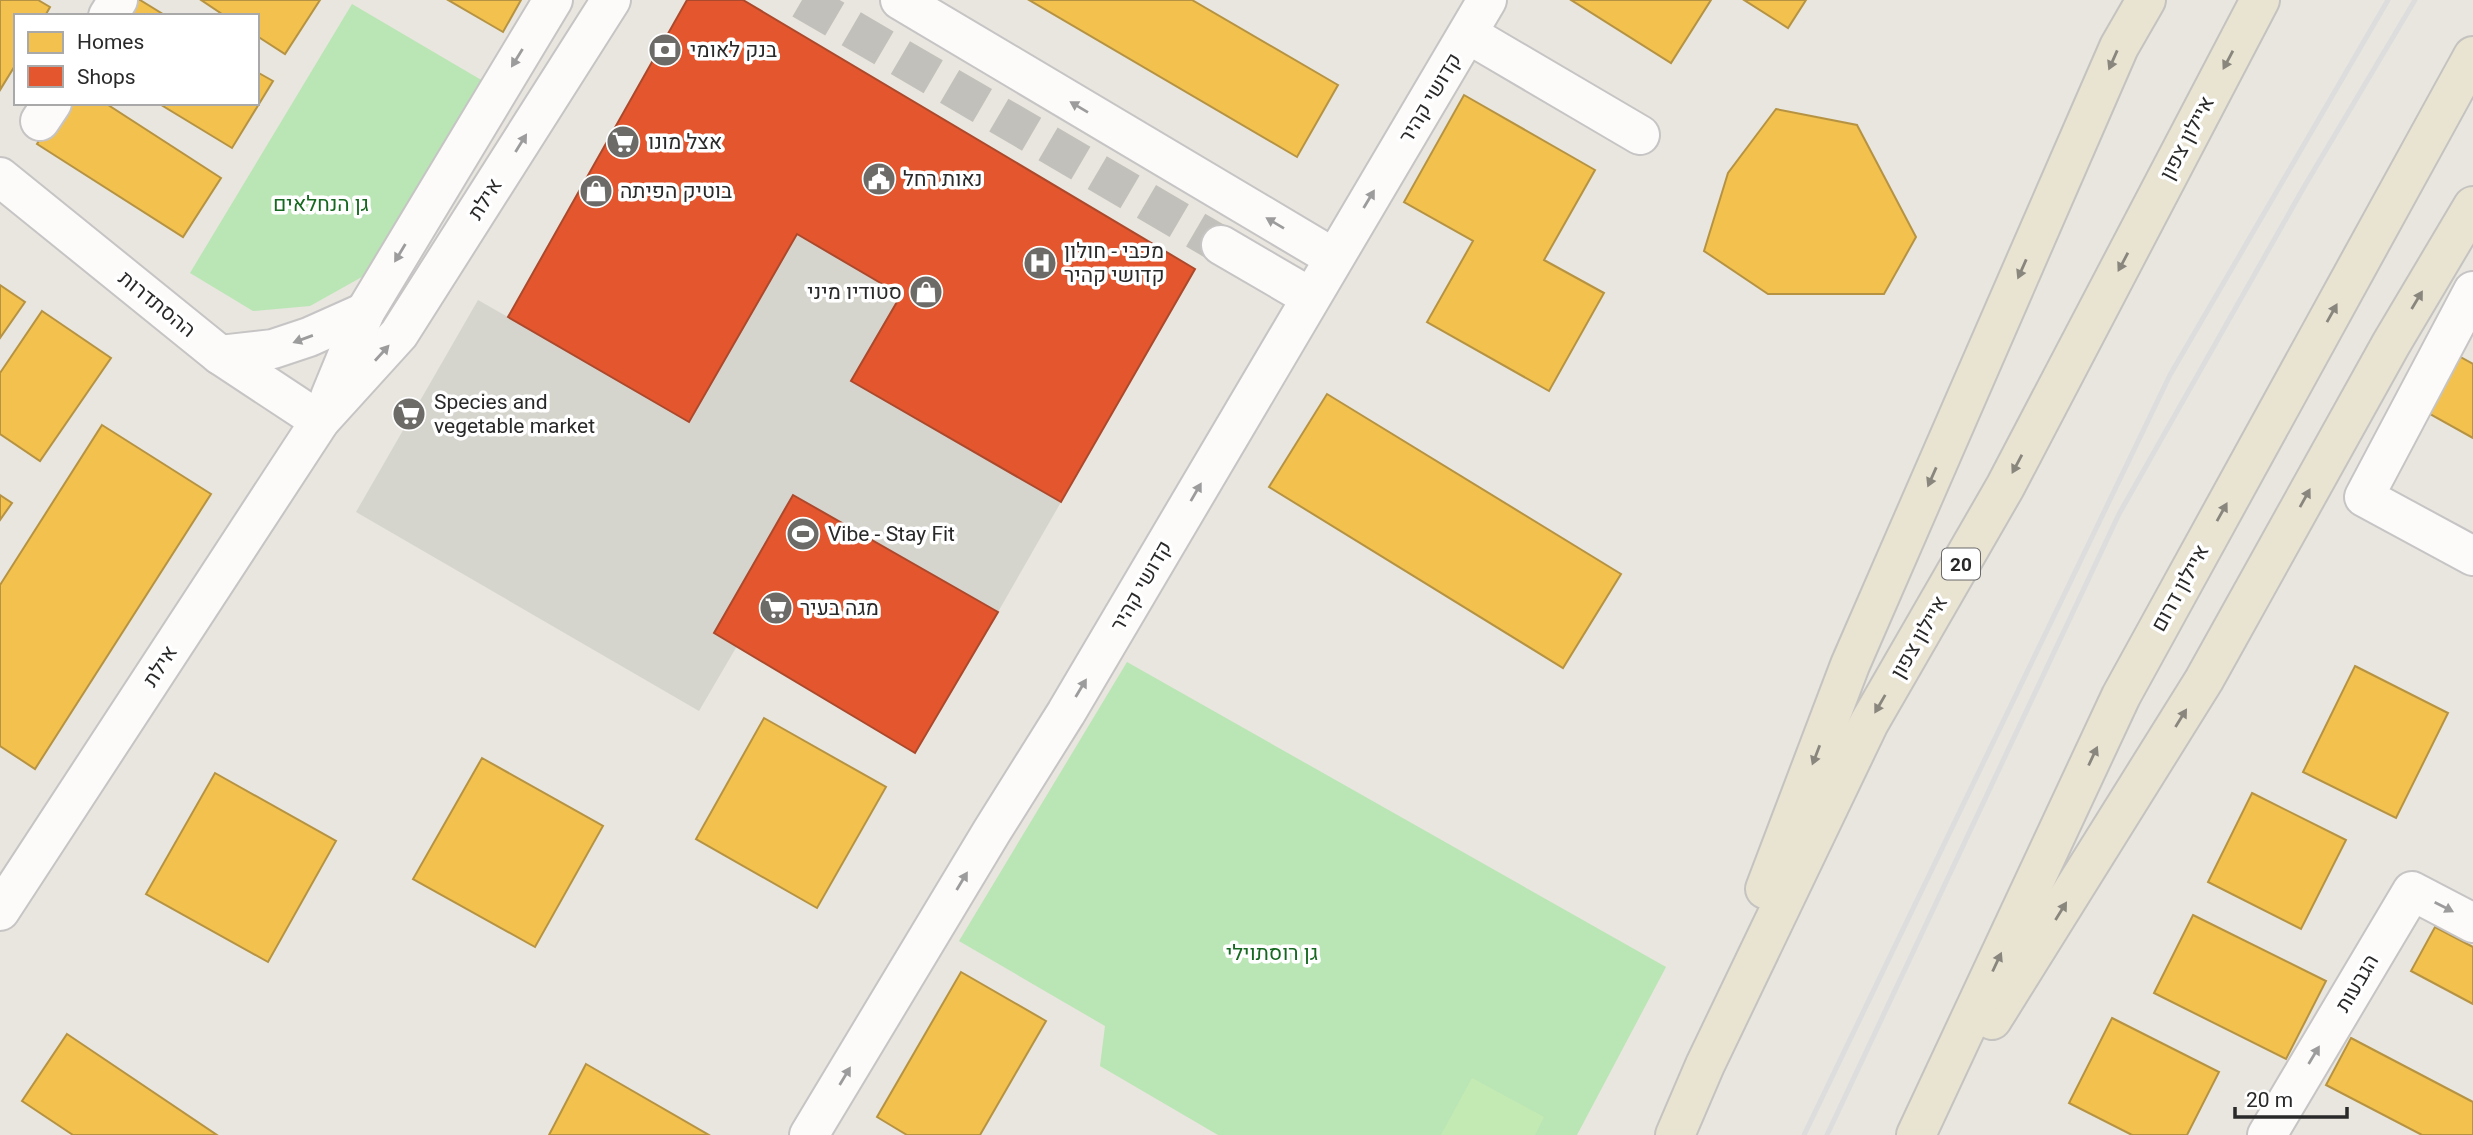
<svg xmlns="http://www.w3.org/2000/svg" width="2473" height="1135" font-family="Roboto,Heebo,sans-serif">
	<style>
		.green { fill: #bae5b5 }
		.pitch { fill: #c4eab3 }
		.plaza { fill: #d6d5cd }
		.homes { fill: #f2c14e; stroke: #b69343; stroke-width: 2 }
		.shops { fill: #e4572e; stroke: #ac492c; stroke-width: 2 }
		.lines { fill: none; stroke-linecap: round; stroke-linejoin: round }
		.minor-tunnel { stroke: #c2c0ba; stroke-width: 38; stroke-dasharray: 38 19; stroke-linecap: butt }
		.minor-casing { stroke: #c6c4c4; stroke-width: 42 }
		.highway-casing { stroke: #c4c3c0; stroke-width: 42 }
		.minor { stroke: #fcfbfa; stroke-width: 38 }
		.highway { stroke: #e9e3d2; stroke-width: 38 }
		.rail { stroke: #ddddde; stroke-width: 5 }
		.oneway { fill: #9d9c9c }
		.oneway2 { fill: #89867e }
		.labels { text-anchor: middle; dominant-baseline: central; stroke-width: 7; stroke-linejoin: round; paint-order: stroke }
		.shield { fill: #fff; stroke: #696969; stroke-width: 2 }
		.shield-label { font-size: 19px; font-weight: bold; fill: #292929 }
		.poi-label { font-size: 21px; fill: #292929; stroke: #fff; text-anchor: start }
		.street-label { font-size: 21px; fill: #292929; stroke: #fff }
		.park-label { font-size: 21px; fill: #176921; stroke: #fff }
	</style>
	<rect width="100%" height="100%" fill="#e8e6de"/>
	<g class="green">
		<polygon points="352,4 483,81 369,273 310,306 253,311 190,273"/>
		<polygon points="1127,662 1666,967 1577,1135 1218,1135 1100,1066 1105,1026 959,941"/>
	</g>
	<polygon class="pitch" points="1472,1078 1544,1117 1535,1135 1441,1135"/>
	<polygon class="plaza" points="797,234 901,295 851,381 1061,502 998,612 793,495 714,633 737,646 699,711 356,512 478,300 689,421"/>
	<g class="homes">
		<polygon points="0,0 38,0 50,7 45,16 16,16 16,64 0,90"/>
		<polygon points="137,0 140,0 166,16 127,16"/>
		<polygon points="201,0 320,0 285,54 257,36 257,16 225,16"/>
		<polygon points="448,0 521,0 503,32"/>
		<polygon points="1029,0 1192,0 1338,85 1297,157"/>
		<polygon points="1571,0 1711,0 1671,63"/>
		<polygon points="1744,0 1806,0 1788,28"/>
		<polygon points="257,72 273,81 232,148 158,103 257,103"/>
		<polygon points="1464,95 1595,170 1544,260 1604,293 1549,391 1427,322 1473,241 1404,202"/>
		<polygon points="63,103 105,103 221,178 183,237 37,144"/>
		<polygon points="1776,109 1857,125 1916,237 1884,294 1768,294 1704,251 1728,173"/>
		<polygon points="0,285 25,302 0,338"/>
		<polygon points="42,311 111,358 40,461 0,434 0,373"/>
		<polygon points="2455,354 2473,364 2473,438 2423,410"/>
		<polygon points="1327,394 1621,574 1563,668 1269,487"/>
		<polygon points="102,425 211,494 35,769 0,746 0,585"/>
		<polygon points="0,495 12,503 0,520"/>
		<polygon points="2355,666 2448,713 2396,818 2303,772"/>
		<polygon points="764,718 886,787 817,908 696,839"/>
		<polygon points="482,758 603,826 535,947 413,879"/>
		<polygon points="215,773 336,841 268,962 146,894"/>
		<polygon points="2252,793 2346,840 2301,929 2208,882"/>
		<polygon points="2193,915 2326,981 2286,1059 2154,993"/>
		<polygon points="2435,927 2473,947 2473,1004 2411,971"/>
		<polygon points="961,972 1046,1021 980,1135 907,1135 877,1117"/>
		<polygon points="2112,1018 2219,1072 2187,1135 2132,1135 2069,1103"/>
		<polygon points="67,1034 217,1135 73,1135 22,1101"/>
		<polygon points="2351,1038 2473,1102 2473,1135 2422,1135 2326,1085"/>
		<polygon points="586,1064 709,1135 549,1135"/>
	</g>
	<g class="shops">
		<polygon points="687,0 743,0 1195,269 1061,502 851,381 901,295 797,234 689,422 508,317"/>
		<polygon points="793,495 998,612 915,753 714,633"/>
	</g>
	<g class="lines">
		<polyline class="minor-tunnel" points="802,0 1221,245"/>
		<defs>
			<g id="minor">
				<polyline points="900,0 1334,258"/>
				<polyline points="108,16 118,0"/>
				<polyline points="1468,34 1640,135"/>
				<polyline points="40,121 52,103"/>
				<polyline points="0,177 220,355 320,421"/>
				<polyline points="1221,245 1310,297"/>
				<polyline points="2473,291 2364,497 2473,556"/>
				<polyline points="220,355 273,349 309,337 365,312"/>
				<polyline points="330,397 365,312 553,0"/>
				<polyline points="0,911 320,421 399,334 611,0"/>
				<polyline points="809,1135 992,831 1066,713 1487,0"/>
				<polyline points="2267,1135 2412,891 2473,923"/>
			</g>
			<g id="highway">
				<polyline points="1765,889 1850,665 2119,47 2146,0"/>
				<polyline points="1992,1020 2204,680 2391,344 2473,206"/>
				<polyline points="1675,1135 1705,1065 1869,723 2005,487 2260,0"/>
				<polyline points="1916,1135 2121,696 2473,56"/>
			</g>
		</defs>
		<use href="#minor" class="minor-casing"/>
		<use href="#highway" class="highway-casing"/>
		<use href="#minor" class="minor"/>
		<use href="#highway" class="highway"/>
		<g class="rail">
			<polyline points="1804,1135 2170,375 2388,0"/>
			<polyline points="1827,1135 2119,514 2304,187 2415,0"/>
		</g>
	</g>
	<defs><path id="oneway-solid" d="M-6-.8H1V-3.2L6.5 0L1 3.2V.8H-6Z" transform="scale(1.75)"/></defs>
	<g class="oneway">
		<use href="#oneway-solid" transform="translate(517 58) rotate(122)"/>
		<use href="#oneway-solid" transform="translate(1079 107) rotate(-149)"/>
		<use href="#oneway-solid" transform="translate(521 143) rotate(-58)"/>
		<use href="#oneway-solid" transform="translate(1369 199) rotate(-59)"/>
		<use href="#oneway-solid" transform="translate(1275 223) rotate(-149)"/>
		<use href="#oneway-solid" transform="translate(400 253) rotate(121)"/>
		<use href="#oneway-solid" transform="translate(303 339) rotate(160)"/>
		<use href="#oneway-solid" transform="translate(382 353) rotate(-48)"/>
		<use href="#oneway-solid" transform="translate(1196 492) rotate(-60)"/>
		<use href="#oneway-solid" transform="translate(1081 688) rotate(-59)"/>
		<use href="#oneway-solid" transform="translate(962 881) rotate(-59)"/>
		<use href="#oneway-solid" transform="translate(2444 907) rotate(27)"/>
		<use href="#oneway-solid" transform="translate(2314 1055) rotate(-59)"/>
		<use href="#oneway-solid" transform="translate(845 1076) rotate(-59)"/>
	</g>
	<g class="oneway2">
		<use href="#oneway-solid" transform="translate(2113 60) rotate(114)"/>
		<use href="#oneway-solid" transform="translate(2228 60) rotate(118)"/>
		<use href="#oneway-solid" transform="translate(2123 262) rotate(118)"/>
		<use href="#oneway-solid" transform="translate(2022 269) rotate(114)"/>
		<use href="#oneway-solid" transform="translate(2417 300) rotate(-59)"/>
		<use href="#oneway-solid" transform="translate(2332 313) rotate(-61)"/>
		<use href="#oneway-solid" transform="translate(2017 464) rotate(118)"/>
		<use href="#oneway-solid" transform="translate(1932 477) rotate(114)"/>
		<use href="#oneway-solid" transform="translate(2305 498) rotate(-61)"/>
		<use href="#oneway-solid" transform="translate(2222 512) rotate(-61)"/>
		<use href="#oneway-solid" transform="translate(1880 704) rotate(120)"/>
		<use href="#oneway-solid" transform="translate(2181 718) rotate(-58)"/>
		<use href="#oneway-solid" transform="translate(1816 755) rotate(111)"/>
		<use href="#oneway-solid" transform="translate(2093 756) rotate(-65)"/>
		<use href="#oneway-solid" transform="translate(2061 911) rotate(-58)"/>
		<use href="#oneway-solid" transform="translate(1997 962) rotate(-65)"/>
	</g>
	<defs>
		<symbol id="bank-disc" viewBox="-11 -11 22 22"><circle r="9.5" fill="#6c6b68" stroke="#fff"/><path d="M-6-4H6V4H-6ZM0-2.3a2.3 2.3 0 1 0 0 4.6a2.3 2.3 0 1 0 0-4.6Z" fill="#fff"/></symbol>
		<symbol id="supermarket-disc" viewBox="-11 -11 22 22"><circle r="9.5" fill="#6c6b68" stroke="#fff"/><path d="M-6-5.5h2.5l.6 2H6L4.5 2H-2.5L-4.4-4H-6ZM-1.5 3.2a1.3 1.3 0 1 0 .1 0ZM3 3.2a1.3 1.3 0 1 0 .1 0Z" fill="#fff"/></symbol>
		<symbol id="civic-disc" viewBox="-11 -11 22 22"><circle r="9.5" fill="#6c6b68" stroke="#fff"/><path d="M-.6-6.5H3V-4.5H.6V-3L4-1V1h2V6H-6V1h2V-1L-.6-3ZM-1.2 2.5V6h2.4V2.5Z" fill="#fff"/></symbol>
		<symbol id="shop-disc" viewBox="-11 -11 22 22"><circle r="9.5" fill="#6c6b68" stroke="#fff"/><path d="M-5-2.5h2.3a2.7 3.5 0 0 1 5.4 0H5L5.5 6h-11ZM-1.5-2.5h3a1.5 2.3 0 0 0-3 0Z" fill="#fff"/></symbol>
		<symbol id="hospital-disc" viewBox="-11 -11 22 22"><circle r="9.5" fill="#6c6b68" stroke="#fff"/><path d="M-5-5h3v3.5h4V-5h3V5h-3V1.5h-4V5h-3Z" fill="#fff"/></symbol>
		<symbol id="stadium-disc" viewBox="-11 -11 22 22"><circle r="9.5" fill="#6c6b68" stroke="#fff"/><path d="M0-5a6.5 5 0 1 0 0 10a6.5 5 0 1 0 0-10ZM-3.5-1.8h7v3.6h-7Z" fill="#fff"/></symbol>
	</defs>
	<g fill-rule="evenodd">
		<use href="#bank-disc" x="646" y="31" width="38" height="38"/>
		<use href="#supermarket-disc" x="604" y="123" width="38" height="38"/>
		<use href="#civic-disc" x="860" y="160" width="38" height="38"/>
		<use href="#shop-disc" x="577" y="172" width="38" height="38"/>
		<use href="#hospital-disc" x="1021" y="244" width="38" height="38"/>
		<use href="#shop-disc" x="907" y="273" width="38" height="38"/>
		<use href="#supermarket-disc" x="390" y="395" width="38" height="38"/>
		<use href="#stadium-disc" x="784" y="515" width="38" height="38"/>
		<use href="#supermarket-disc" x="757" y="589" width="38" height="38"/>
	</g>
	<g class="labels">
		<rect class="shield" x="1942" y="548.5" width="38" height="31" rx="5"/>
		<g class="shield-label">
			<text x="1961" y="564">20</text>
		</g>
		<g class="poi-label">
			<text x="690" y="50">בנק לאומי</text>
			<text x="648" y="142">אצל מונו</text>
			<text x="903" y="179">נאות רחל</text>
			<text x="620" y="191">בוטיק הפיתה</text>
			<text x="1064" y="251">מכבי - חולון<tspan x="1064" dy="24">קדושי קהיר</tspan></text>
			<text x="902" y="292" text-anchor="end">סטודיו מיני</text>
			<text x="434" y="402">Species and<tspan x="434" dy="24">vegetable market</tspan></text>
			<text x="828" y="534">Vibe - Stay Fit</text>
			<text x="800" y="608">מגה בעיר</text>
		</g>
		<g class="street-label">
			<text transform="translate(1430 98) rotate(-59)">קדושי קהיר</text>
			<text transform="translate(2187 138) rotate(-62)">איילון צפון</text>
			<text transform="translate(485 199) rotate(-58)">אילת</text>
			<text transform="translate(157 304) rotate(39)">ההסתדרות</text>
			<text transform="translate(1141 586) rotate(-60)">קדושי קהיר</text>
			<text transform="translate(2180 588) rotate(-61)">איילון דרום</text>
			<text transform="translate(1919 637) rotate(-60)">איילון צפון</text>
			<text transform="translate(160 666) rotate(-57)">אילת</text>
			<text transform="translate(2357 983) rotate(-59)">הגבעות</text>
		</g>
		<g class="park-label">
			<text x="321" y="204">גן הנחלאים</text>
			<text x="1272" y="953">גן רוסתוילי</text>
		</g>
	</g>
	<rect x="14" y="14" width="245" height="91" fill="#ffffff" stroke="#a9a9a9" stroke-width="2"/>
	<rect x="28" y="32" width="35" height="21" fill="#f2c14e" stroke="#a9a9a9" stroke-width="2"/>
	<text x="77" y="49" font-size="21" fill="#292929">Homes</text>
	<rect x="28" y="66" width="35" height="21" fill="#e4572e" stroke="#a9a9a9" stroke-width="2"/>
	<text x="77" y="84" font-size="21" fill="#292929">Shops</text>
	<path d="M2235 1107v10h112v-10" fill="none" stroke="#292929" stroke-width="3.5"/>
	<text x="2246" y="1107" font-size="21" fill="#292929" stroke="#ffffff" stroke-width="5" paint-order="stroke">20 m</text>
</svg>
